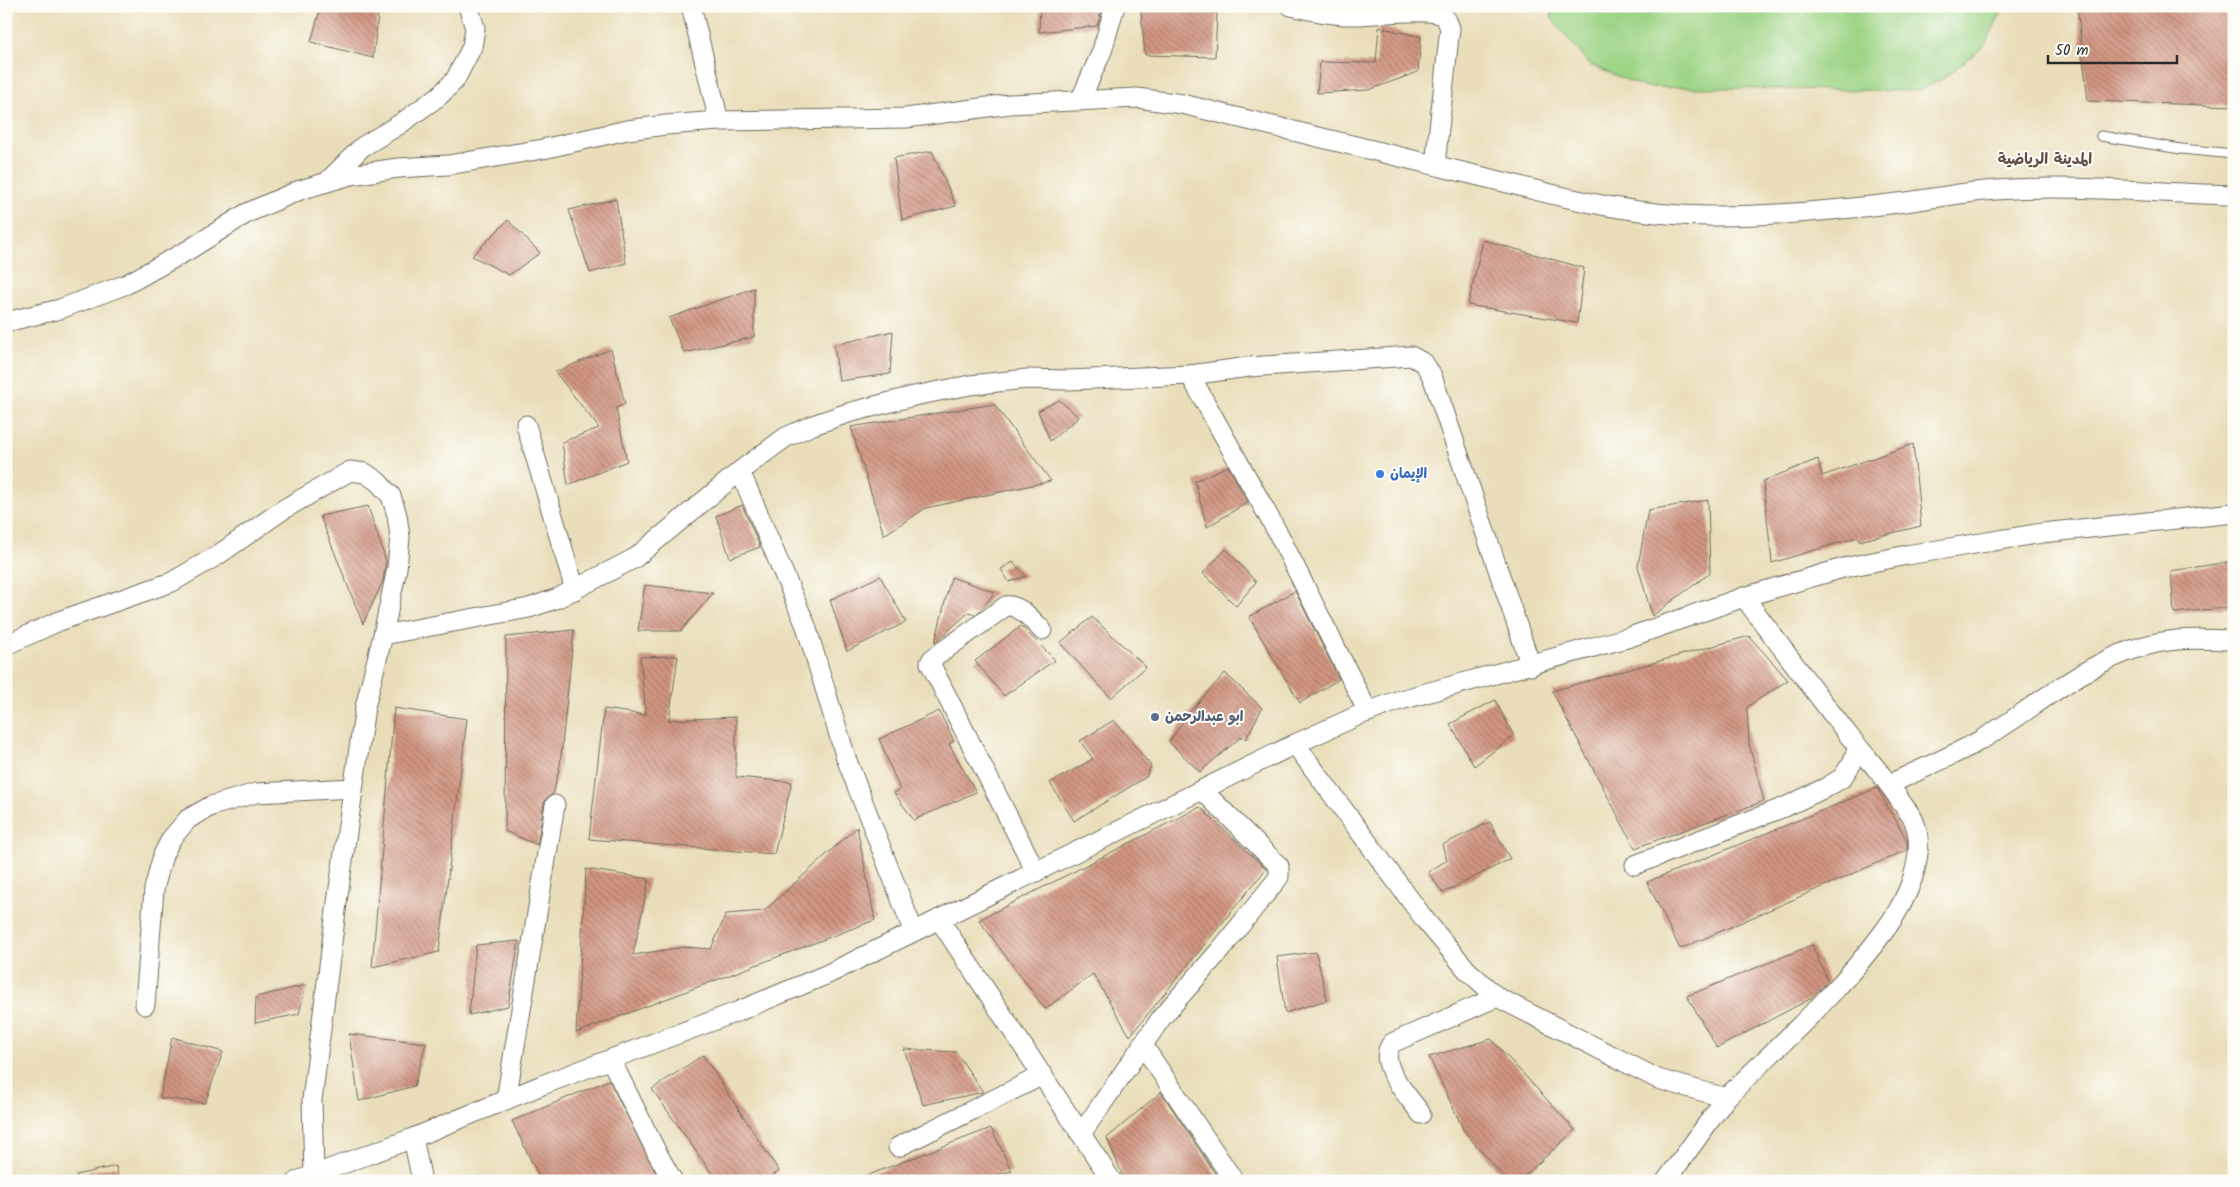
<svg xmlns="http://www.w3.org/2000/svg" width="2240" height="1187" font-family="Kalam,'Playpen Sans Arabic',sans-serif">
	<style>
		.pitch { fill: #9dd485; stroke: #648058 }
		.building { fill: url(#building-back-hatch) }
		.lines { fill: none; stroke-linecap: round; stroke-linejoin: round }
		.service-casing { stroke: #6e6a5d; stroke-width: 11 }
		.minor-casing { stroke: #6e6a5d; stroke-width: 21 }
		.service { stroke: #fff; stroke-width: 9 }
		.minor { stroke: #fff; stroke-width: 19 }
		.shop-dot { fill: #3f7fe0; stroke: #fdfcf7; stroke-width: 2 }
		.service-dot { fill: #5c6f8a; stroke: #fdfcf7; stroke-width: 2 }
		.labels { text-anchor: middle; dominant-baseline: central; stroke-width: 4; stroke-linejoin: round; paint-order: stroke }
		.shop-label { font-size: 14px; font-weight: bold; fill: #366cbe; stroke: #fdfcf7; text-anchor: start }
		.service-label { font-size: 14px; font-weight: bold; fill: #4e5e75; stroke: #fdfcf7; text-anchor: start }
		.neighbourhood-label { font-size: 15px; font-weight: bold; fill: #655049; stroke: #fdfcf7 }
	</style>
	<defs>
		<pattern id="building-back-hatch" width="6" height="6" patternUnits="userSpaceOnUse" patternTransform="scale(1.25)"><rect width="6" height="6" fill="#d19581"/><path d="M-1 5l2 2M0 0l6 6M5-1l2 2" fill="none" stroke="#aa7a6a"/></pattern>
	</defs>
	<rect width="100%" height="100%" fill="#fdfcf7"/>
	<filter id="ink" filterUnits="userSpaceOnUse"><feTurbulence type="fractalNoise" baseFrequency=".02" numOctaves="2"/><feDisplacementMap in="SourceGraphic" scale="10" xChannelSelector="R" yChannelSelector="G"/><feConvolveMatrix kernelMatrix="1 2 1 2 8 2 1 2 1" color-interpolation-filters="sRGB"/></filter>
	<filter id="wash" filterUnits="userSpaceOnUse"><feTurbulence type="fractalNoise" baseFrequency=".0096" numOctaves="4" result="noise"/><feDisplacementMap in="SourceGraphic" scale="20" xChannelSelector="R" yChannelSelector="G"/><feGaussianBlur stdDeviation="1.12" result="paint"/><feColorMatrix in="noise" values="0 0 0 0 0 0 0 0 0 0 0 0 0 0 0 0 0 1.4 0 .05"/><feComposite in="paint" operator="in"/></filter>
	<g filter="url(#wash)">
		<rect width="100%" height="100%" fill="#e9deb9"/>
		<polygon class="pitch" points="1551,6 2005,6 1984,46 1943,79 1918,91 1644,87 1590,65 1552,19"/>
		<g id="blocks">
			<g class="building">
				<polygon points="321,6 379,6 373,58 311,42"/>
				<polygon points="1040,6 1103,6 1097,26 1039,32"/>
				<polygon points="2077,6 2234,6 2234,106 2088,101"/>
				<polygon points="1141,11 1217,12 1215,57 1145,55"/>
				<polygon points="1379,27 1421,37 1418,72 1369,90 1317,93 1320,62 1376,63"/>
				<polygon points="932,151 956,206 902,220 894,158"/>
				<polygon points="616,199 626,263 590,273 569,210"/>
				<polygon points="508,220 540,253 509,275 472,256"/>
				<polygon points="1483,240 1584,268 1577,323 1468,305"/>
				<polygon points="754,288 754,337 684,353 669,318"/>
				<polygon points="893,331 890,374 839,381 834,345"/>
				<polygon points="611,349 625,404 616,408 627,461 568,485 562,442 599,428 555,372"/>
				<polygon points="1059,400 1079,417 1050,441 1038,411"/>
				<polygon points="994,404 1051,481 926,508 884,535 851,427"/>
				<polygon points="1913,444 1921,526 1859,541 1858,537 1772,563 1763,481 1818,459 1822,476"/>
				<polygon points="1228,466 1248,502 1207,527 1195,481"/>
				<polygon points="1708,500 1710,573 1652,616 1638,566 1648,510"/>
				<polygon points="742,505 760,547 730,558 716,516"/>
				<polygon points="368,506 386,561 383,581 363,624 320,516"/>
				<polygon points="1226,549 1256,582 1236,606 1203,573"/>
				<polygon points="2234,561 2234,607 2174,613 2171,571"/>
				<polygon points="1013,562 1026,576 1009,582 1001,569"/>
				<polygon points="880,576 906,622 847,651 830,600"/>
				<polygon points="951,577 995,592 980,611 975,615 968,613 935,643"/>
				<polygon points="645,585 713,593 681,631 638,631"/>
				<polygon points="1295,591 1339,679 1300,703 1249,617"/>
				<polygon points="1092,617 1146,667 1111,698 1060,643"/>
				<polygon points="1021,626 1055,660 1004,696 975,661"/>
				<polygon points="574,630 560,765 553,794 547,798 544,803 537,845 505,831 506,637"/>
				<polygon points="1749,636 1788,680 1747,707 1749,744 1764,801 1635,848 1552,691"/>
				<polygon points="678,656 669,720 736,717 736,777 792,782 774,854 589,839 604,709 646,715 640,657"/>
				<polygon points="1225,673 1262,708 1246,739 1242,736 1200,772 1169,742 1189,713"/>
				<polygon points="1495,700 1514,736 1474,766 1450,724"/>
				<polygon points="394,708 467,719 439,952 372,967"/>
				<polygon points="939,711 954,741 949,744 976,792 914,820 894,793 900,790 879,739"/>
				<polygon points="1114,720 1151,766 1146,777 1074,821 1050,783 1093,759 1080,741"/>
				<polygon points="1877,788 1907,840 1907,850 1680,949 1647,882"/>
				<polygon points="1200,807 1266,869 1130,1036 1093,974 1045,1009 979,920"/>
				<polygon points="1490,822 1510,859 1443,893 1428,872 1447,860 1442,845"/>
				<polygon points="857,827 875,920 576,1033 586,869 649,879 633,955 684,947 711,949 726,914 764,911"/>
				<polygon points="519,941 508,1006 469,1015 476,945"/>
				<polygon points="1812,945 1828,981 1810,999 1717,1048 1687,996"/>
				<polygon points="1316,952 1327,1000 1285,1013 1277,957"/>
				<polygon points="306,985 299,1014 255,1023 256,997"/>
				<polygon points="349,1034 426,1043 414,1086 359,1101"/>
				<polygon points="172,1037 223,1052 205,1103 160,1098"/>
				<polygon points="1491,1039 1575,1130 1519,1181 1507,1181 1464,1131 1429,1057"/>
				<polygon points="904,1049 956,1052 983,1092 923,1105"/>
				<polygon points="703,1055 779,1171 766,1181 717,1181 652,1089"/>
				<polygon points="609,1080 660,1181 541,1181 512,1121"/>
				<polygon points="1161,1092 1220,1181 1125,1181 1107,1138"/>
				<polygon points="991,1128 1012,1171 972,1181 853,1181"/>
				<polygon points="116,1166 119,1181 77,1181 76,1175"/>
			</g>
		</g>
	</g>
	<g filter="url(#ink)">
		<use href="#blocks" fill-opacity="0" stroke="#6e6a5d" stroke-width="1"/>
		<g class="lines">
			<defs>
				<polyline id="service" points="2101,136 2181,149 2234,154"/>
				<g id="minor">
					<polyline points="691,6 719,121"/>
					<path d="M1291,6C1310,10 1329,15 1349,15C1371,16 1425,7 1442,15C1447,18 1448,23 1450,28L1435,165"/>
					<polyline points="1080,101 1102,51 1115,6"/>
					<polyline points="328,181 362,147 400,124 439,96 455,80 472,47 475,28 468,6"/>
					<path d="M6,322L60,309L127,284L190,249L247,213L300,190L351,175L398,168L448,165L543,149L627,130L666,125L719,121L906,118L1010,104L1137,98L1182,104L1512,184C1579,202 1648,217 1717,216C1777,216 1839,210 1898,203C1931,199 1963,192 1996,190C2075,184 2155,193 2234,195"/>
					<polyline points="1190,375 1279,535 1368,712"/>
					<polyline points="526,425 575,590"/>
					<polyline points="740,471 786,437 813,425 848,413 914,396 970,385 1027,379 1068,380 1190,375 1249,367 1411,356 1424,363 1432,376 1531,666"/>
					<polyline points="383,635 529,608 558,598 635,558 740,471 806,626 846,758 913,930"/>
					<polyline points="6,645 59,621 172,582 218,555 284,509 350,471 365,473 377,481 391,496 397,515 400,537 397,568 383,635 365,707 338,895 312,1100 314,1175"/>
					<polyline points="1295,744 1425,920 1467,970 1497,997 1658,1079 1726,1098 1666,1181"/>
					<path d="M1890,784C1919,770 1950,757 1979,741C2043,704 2099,647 2177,640C2195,638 2215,640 2234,640"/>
					<polyline points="1635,865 1787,806 1827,787 1842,778 1852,763 1858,747"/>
					<path d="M1036,872L930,663L932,659L1006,606C1020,604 1033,621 1042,630"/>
					<polyline points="939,919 1112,1181"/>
					<polyline points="145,1005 154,889 163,855 171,839 188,819 211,806 256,793 353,788"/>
					<polyline points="1142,1044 1234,1181"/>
					<polyline points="611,1060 657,1153 673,1181"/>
					<path d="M1726,1098C1780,1044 1840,992 1885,930C1906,902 1928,856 1914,821C1911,814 1905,808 1901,802C1886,778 1867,758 1850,737C1814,691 1779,644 1744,597"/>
					<polyline points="506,1100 555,805"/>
					<path d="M1421,1114C1409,1096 1375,1064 1392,1043L1497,997"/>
					<polyline points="1081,1134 1162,1017 1222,948 1279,877 1279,866 1203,791"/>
					<polyline points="413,1138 422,1181"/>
					<polyline points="898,1147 1043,1075"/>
					<polyline points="297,1181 413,1138 542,1085 739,1011 828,974 1295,744 1357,716 1397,701 1630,637 1744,597 1843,568 1907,555 2042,533 2234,513"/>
				</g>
			</defs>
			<use href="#service" class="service-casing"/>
			<use href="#minor" class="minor-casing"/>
			<use href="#service" class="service"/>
			<use href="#minor" class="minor"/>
		</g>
	</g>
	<circle class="shop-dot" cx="1380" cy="474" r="5"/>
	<circle class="service-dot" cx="1155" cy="717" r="5"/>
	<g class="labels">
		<g class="shop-label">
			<text x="1390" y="474">الإيمان</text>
		</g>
		<g class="service-label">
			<text x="1165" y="717">ابو عبدالرحمن</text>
		</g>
		<g class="neighbourhood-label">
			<text x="2045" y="160">المدينة الرياضية</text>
		</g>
	</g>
	<rect width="2240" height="1187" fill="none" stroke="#fdfcf7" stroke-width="25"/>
	<path d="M2048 55v8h129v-8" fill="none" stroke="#2b2b2b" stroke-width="2.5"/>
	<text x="2055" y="55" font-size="15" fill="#2b2b2b" stroke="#fdfcf7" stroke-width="4" paint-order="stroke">50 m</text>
</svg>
